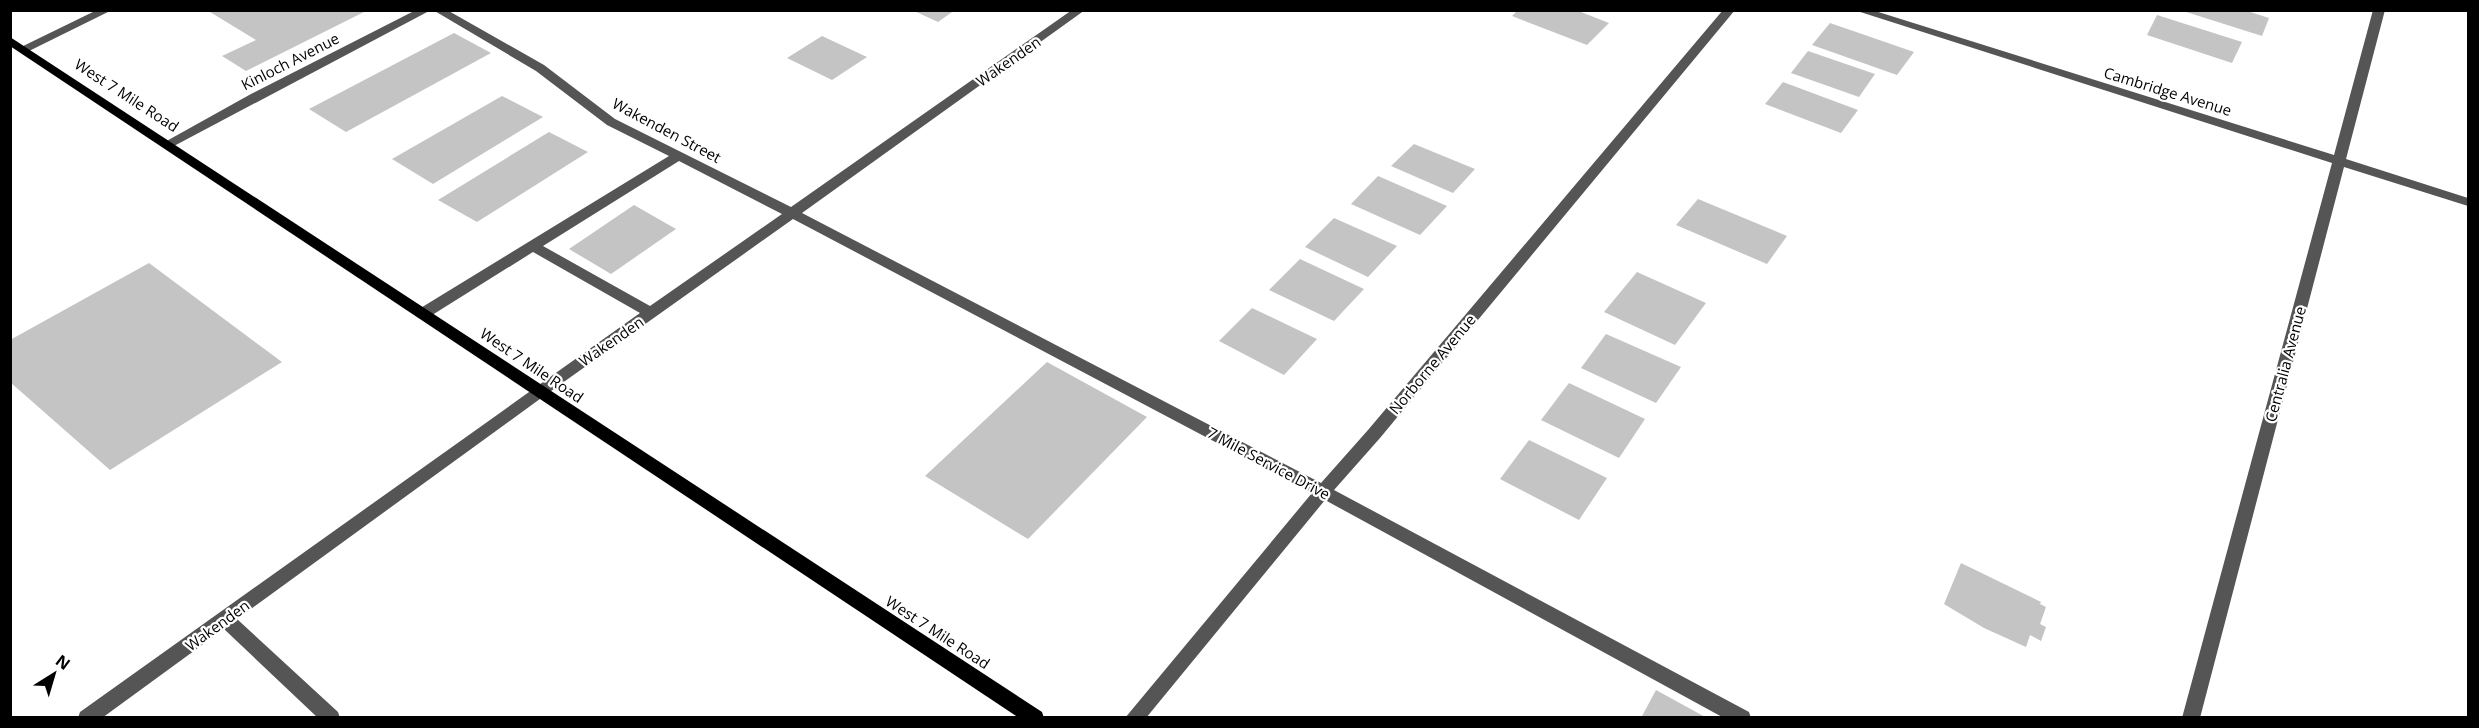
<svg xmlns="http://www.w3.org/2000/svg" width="2479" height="728" font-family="'Open Sans',sans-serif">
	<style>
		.building { fill: #c4c4c4 }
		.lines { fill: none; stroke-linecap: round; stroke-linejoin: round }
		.minor { fill: #555; fill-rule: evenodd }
		.major { fill: #000; fill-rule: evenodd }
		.labels { text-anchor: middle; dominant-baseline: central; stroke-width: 4.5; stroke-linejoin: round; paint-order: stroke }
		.street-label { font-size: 15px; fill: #000; stroke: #fff }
	</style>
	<rect width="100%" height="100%" fill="#fff"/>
	<g class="building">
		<polygon points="214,10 368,10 246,71 222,56 256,40 210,12"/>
		<polygon points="912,10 955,10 938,22"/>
		<polygon points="1518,10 1576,10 1609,23 1587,45 1512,16"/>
		<polygon points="2244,10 2269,18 2262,36 2183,11"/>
		<polygon points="2157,15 2242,42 2232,63 2147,35"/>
		<polygon points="1830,23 1914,52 1897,75 1812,45"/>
		<polygon points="454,33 491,53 346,132 309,109"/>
		<polygon points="822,36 867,57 832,80 787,58"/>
		<polygon points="1808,51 1875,74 1859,97 1791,73"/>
		<polygon points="1783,82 1858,110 1841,133 1765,104"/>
		<polygon points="502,96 543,117 433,184 392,159"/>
		<polygon points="549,132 588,152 477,222 438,200"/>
		<polygon points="1414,144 1475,169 1453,193 1391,166"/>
		<polygon points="1378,176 1447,206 1420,235 1351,204"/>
		<polygon points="1698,199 1787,236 1767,264 1676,225"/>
		<polygon points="634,205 676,229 611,274 569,249"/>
		<polygon points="1334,218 1397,246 1368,277 1305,247"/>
		<polygon points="1300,259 1364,289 1334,321 1269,290"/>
		<polygon points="149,263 282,362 110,470 10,382 10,340"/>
		<polygon points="1637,272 1706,303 1675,345 1604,312"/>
		<polygon points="1252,308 1317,339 1284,375 1219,341"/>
		<polygon points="1606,334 1681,367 1656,403 1581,368"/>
		<polygon points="1047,362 1147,417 1028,539 925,476"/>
		<polygon points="1569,383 1645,419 1619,458 1541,420"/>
		<polygon points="1529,440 1607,478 1579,520 1500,479"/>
		<polygon points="1961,563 2041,602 2040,604 2046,607 2040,624 2046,627 2041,641 2030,635 2026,647 1984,628 1944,604"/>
		<polygon points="1656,690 1707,718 1641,718"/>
	</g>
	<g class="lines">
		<g class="minor">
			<polygon points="97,10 112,10 27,52 23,53 17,49"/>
			<polygon points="416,10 431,10 174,146 169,147 163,143 251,94"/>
			<path d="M433,10H447L544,65L615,119L791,207L1072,10H1085L802,213L1321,483L1368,430L1723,10H1735L1380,438L1334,490L1749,712L1751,718H1724L1325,500L1146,718H1125L1312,493L793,219L544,396L237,619L338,712L340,718H318L224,629L102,718H78L80,712L640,313L533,252L429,317H419L417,313L419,309L669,156L607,125L536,71ZM679,161L782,214L650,306L543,246Z"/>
			<polygon points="1854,10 1872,10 2334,155 2373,10 2385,10 2346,159 2468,198 2468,206 2344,167 2200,718 2182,718 2332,163"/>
		</g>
		<polygon class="major" points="10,37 1042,712 1044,718 1019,718 10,46"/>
	</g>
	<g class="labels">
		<g class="street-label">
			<text transform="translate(290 61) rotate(-27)">Kinloch Avenue</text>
			<text transform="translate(1008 61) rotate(-35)">Wakenden</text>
			<text transform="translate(2168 91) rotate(17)">Cambridge Avenue</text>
			<text transform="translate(127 95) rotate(33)">West 7 Mile Road</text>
			<text transform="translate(667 130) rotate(28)">Wakenden Street</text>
			<text transform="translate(611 341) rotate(-35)">Wakenden</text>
			<text transform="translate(1432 364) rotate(-50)">Norborne Avenue</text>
			<text transform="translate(2285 364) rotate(-75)">Centralia Avenue</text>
			<text transform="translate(532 365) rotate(34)">West 7 Mile Road</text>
			<text transform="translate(1269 463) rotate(28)">7 Mile Service Drive</text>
			<text transform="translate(217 625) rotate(-36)">Wakenden</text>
			<text transform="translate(938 632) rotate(33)">West 7 Mile Road</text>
		</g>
	</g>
	<rect width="2479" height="728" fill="none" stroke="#000000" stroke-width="24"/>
	<g transform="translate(54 674) rotate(37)" stroke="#ffffff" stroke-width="4.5" paint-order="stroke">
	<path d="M0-4.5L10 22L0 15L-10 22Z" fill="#000000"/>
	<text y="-9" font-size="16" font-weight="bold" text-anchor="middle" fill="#000000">N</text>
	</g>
</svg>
